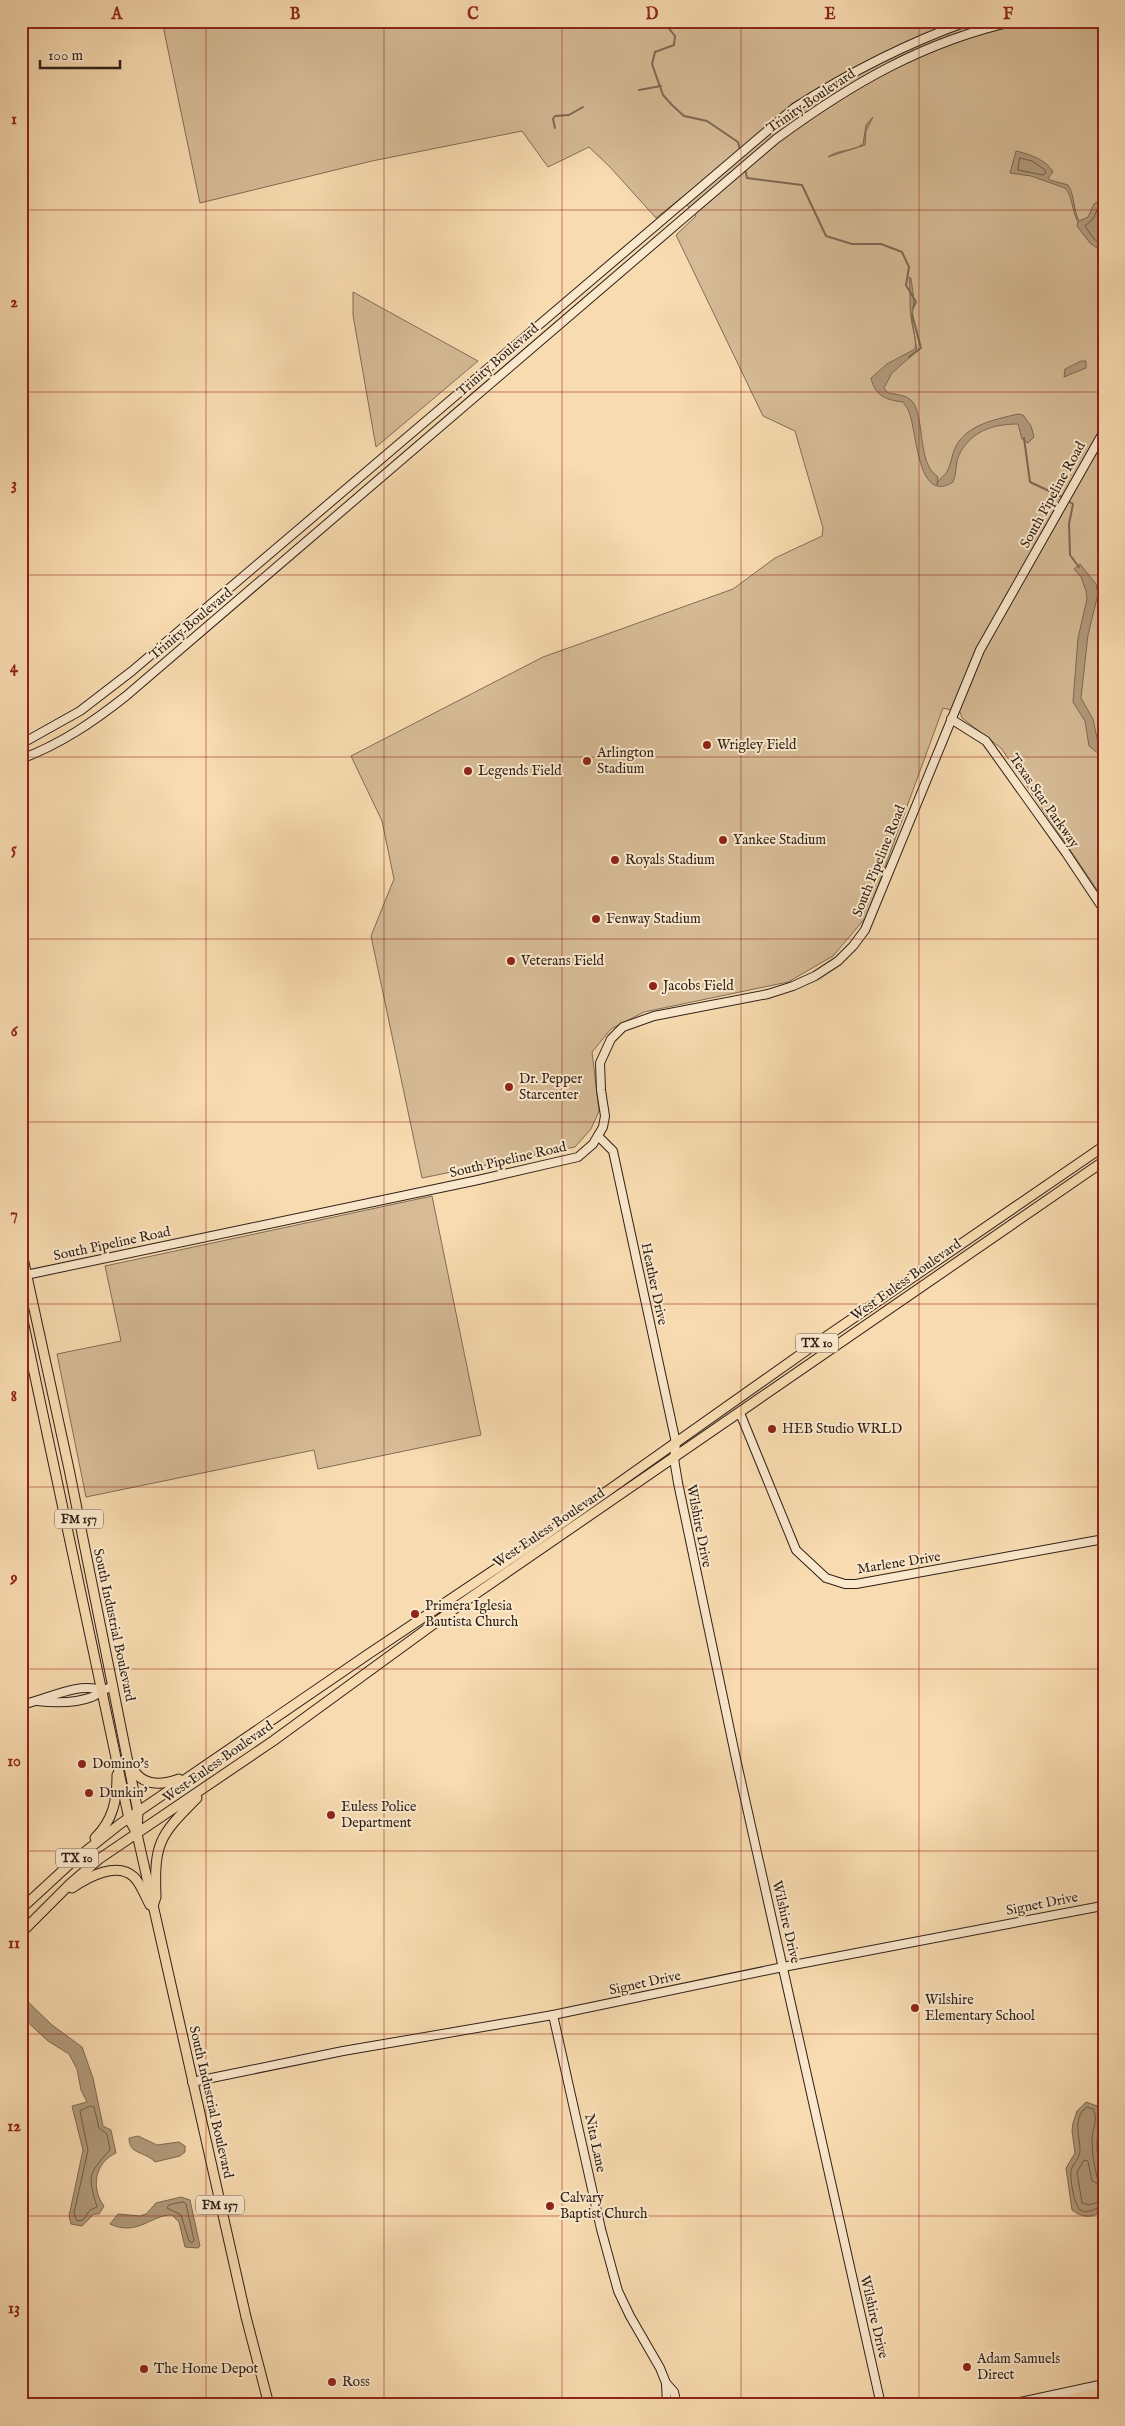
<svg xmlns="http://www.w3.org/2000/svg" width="1125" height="2426" font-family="'IM FELL English',serif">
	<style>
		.green { fill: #d6bb96; stroke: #826d57 }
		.water { fill: #b39b7c; stroke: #7e6954 }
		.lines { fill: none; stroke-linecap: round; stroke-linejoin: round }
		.shore { stroke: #705d4a; stroke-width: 1 }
		.stream { stroke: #7e6954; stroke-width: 2 }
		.secondary-casing { stroke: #2e1f18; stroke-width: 10 }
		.primary-casing { stroke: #2e1f18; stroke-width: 11 }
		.highway-casing { stroke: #2e1f18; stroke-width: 12 }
		.secondary { stroke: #fae8cc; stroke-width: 8 }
		.primary { stroke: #f8dbb0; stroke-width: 9 }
		.highway { stroke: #f8dbb0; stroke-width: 10 }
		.grid { fill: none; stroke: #8f2418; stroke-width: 1; stroke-opacity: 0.55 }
		.poi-dot { fill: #8f2418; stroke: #fae8cc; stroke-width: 2 }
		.labels { text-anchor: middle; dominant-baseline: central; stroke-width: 4; stroke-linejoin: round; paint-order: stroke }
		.shield { fill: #fae8cc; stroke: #6b5b4e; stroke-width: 1 }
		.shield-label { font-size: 12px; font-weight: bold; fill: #2e1f18 }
		.street-label { font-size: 14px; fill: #2e1f18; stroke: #fae8cc }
		.poi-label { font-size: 14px; fill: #2e1f18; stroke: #fae8cc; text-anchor: start }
		.neatline { fill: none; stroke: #8f2418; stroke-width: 2 }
		.grid-label { font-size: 16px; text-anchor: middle; font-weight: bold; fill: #8f2418 }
	</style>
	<rect width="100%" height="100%" fill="#f8dbb0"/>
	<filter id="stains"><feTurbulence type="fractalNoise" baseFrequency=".004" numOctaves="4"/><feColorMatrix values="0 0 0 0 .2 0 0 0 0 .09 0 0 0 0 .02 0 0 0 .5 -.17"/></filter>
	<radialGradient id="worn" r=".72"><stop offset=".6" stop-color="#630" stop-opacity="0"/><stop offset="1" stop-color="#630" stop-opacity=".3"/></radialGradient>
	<g class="green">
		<polygon points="162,21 1099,21 1104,44 1104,900 1001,748 962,718 960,712 943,708 867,916 833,956 788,982 644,1012 611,1029 592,1052 599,1111 591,1129 575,1147 422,1178 371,936 394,879 382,821 351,756 543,657 733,589 775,558 822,536 823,528 795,431 763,416 676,235 696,216 681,198 656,218 610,167 589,147 548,167 522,131 372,161 200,203"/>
		<polygon points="353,292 478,361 376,447 353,315"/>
		<polygon points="432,1196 481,1435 318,1469 314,1450 86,1497 57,1354 121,1341 105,1266"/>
	</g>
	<g class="water">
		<path d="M873,117L866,131L865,145L828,157C839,149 852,152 863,144L866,125Z"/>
		<path d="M1016,151C1029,154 1047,160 1053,172L1048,178L1050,180L1068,185C1075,196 1073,209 1079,221L1088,217L1094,204L1104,198V253L1090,243L1077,226L1078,222C1072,211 1072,194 1065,188L1031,176L1010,173Z"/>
		<path d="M909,277L911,278L914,300L912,319L917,351L892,373L884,388L888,393C895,394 905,395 911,400C926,415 916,463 938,477L937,485C939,478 944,477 948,470C951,463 952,455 955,448C967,424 994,420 1018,414L1023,415L1031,426L1034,437L1028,443L1022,439L1018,424C993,424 971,431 959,455C955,464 957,473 953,482C917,505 917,431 909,412C908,409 905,405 903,402C886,400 875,396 871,378L887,364L915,349C917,338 912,328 911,317C909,304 911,291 909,277Z"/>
		<polygon points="1081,361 1086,361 1086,368 1064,377 1065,369"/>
		<polygon points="1080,564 1096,584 1098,594 1088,635 1081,698 1093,719 1098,743 1104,749 1104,758 1089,746 1085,721 1073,702 1078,638 1087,599 1086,591 1081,577 1074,569"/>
		<path d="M21,1995L52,2025L82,2047L93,2078L103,2126L111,2130L116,2153C94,2163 91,2189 104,2206L99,2214H94L82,2226L71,2224L69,2216L83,2150L72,2106L87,2102L81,2090L77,2069L69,2054L48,2041L21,2016Z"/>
		<path d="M1086,2102L1097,2106C1104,2118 1098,2127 1097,2140C1096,2163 1104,2186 1104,2209C1093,2219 1082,2218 1072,2210L1066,2168L1075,2153L1072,2131L1073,2123L1077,2111Z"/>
		<path d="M138,2136L157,2145L179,2142L185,2146V2152L180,2156L155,2162C145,2151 129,2155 129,2138Z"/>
		<path d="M181,2197L190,2200L200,2246L198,2248L185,2247L179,2222L172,2215C152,2214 138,2237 110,2224L118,2214L140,2216L146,2214L156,2203Z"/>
	</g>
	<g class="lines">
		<g class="shore">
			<polygon points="1020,158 1032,161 1045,170 1046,173 1043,175 1018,170"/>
			<polyline points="1104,203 1098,208 1093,219 1085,226 1094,239 1104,247"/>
			<path d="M91,2106L94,2107L99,2128L107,2134L110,2150C87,2175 88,2176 97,2207L90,2210L83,2220L77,2221L74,2213L88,2150L80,2111Z"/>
			<path d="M1104,2180L1097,2177C1094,2165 1092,2152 1092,2140C1092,2129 1099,2120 1093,2109L1087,2107C1072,2117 1080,2137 1080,2150C1080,2159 1072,2164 1071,2171C1070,2179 1074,2208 1082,2211C1089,2214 1096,2207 1104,2207"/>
			<polyline points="1104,2187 1092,2181 1088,2161 1084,2160 1077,2172 1082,2203 1089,2205 1104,2200"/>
			<polygon points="183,2202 186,2204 194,2240 192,2243 189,2241 181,2215 167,2208 169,2205"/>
		</g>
		<g class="stream">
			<polyline points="663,21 675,36 674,45 655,52 652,64 663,95 673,106 684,116 707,121 738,142 740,150"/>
			<polyline points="639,90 661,86"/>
			<polyline points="555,128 553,119 555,116 569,115 583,107"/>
			<polyline points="745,169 747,178 802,185 826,236 852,244 881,244 902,252 909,267 906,285 916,302 913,308"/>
			<polyline points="909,357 921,348 912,314"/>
			<polyline points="1024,438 1030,482 1064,498"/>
			<polyline points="1068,501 1073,504 1069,524 1070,555 1079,567"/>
		</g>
		<defs>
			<g id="secondary">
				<polyline points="951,719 986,741 1066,853 1104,910"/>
				<path d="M21,744L80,711L132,671L794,108C850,72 907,43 969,21"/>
				<path d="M21,759C61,744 93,722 126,696L776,139C851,84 924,41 1016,21"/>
				<polyline points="598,1136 613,1151 676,1443 674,1459 678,1483 736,1759 881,2405"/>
				<polyline points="21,1276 478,1180 578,1157 593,1144 603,1127 605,1116 601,1090 600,1063 611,1039 623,1027 654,1016 768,994 793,986 815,976 838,961 853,946 865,930 980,650 1104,431"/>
				<polyline points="740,1413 796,1550 826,1578 845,1584 856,1584 1104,1539"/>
				<path d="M37,1701C54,1703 76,1703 92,1697C99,1694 104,1689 113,1686"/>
				<path d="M21,1705C46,1700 76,1682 101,1690"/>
				<polyline points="553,2015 601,2229 618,2291 630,2316 660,2368 666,2383 674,2392 677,2405"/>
				<polyline points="192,2082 343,2051 553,2015 783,1967 1102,1906"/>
				<polyline points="666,2383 667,2405"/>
				<polyline points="1006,2405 1104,2384"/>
			</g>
			<g id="primary">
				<polyline points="21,1249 69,1469 138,1812 137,1834"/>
				<polyline points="21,1311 129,1819 137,1834 246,2317 269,2405"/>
				<path d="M131,1765C140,1786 160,1786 179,1779"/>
				<path d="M95,1838C113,1820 117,1801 117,1775"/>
				<path d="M72,1888C88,1877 117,1861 134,1877C141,1884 145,1896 150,1905"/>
				<path d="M154,1903L156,1897C154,1843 159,1836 197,1798"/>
				<polyline points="21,1909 72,1862 120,1824 367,1655 524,1550 814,1345 1104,1146"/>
				<polyline points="21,1933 70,1884 99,1859 273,1741 461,1604 1104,1161"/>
			</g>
			<polyline id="highway" points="1046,2405 1104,2391"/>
		</defs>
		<use href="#secondary" class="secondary-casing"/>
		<use href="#primary" class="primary-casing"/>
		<use href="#highway" class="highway-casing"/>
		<use href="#secondary" class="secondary"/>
		<use href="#primary" class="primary"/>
		<use href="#highway" class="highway"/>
	</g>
	<path class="grid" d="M206,21V2405M384,21V2405M562,21V2405M741,21V2405M919,21V2405M21,210H1104M21,392H1104M21,575H1104M21,757H1104M21,939H1104M21,1122H1104M21,1304H1104M21,1487H1104M21,1669H1104M21,1851H1104M21,2034H1104M21,2216H1104"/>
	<g class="poi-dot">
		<circle cx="707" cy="745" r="5"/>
		<circle cx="587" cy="761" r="5"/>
		<circle cx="468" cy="771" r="5"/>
		<circle cx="723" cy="840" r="5"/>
		<circle cx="615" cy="860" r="5"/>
		<circle cx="596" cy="919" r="5"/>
		<circle cx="511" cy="961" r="5"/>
		<circle cx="653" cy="986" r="5"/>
		<circle cx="509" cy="1087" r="5"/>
		<circle cx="772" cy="1429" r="5"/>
		<circle cx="415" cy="1614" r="5"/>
		<circle cx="82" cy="1764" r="5"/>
		<circle cx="89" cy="1793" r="5"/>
		<circle cx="331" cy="1815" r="5"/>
		<circle cx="915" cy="2008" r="5"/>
		<circle cx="550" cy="2206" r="5"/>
		<circle cx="967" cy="2367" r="5"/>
		<circle cx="144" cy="2369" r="5"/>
		<circle cx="332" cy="2382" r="5"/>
	</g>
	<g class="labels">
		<g class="shield">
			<rect x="796" y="1333.5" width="42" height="19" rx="4"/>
			<rect x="55" y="1509.5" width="48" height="19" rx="4"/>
			<rect x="56" y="1848.5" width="42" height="19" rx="4"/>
			<rect x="196" y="2195.5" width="48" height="19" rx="4"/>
		</g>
		<g class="shield-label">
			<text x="817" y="1343">TX 10</text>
			<text x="79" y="1519">FM 157</text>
			<text x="77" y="1858">TX 10</text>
			<text x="220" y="2205">FM 157</text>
		</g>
		<g class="street-label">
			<text transform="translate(811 101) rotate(-34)">Trinity Boulevard</text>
			<text transform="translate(498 360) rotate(-41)">Trinity Boulevard</text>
			<text transform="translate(1053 495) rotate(-61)">South Pipeline Road</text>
			<text transform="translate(191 624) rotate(-40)">Trinity Boulevard</text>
			<text transform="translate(1044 801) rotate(55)">Texas Star Parkway</text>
			<text transform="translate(879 861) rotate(-68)">South Pipeline Road</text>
			<text transform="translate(508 1160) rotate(-13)">South Pipeline Road</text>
			<text transform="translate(112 1244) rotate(-12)">South Pipeline Road</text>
			<text transform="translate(906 1280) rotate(-35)">West Euless Boulevard</text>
			<text transform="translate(654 1284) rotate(78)">Heather Drive</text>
			<text transform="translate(699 1526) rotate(79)">Wilshire Drive</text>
			<text transform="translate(549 1528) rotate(-34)">West Euless Boulevard</text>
			<text transform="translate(899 1563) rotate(-9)">Marlene Drive</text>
			<text transform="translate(114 1625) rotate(78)">South Industrial Boulevard</text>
			<text transform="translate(218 1762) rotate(-35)">West Euless Boulevard</text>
			<text transform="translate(1042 1904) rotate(-11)">Signet Drive</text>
			<text transform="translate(786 1922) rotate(77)">Wilshire Drive</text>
			<text transform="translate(645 1983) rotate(-12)">Signet Drive</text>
			<text transform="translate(211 2102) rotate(77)">South Industrial Boulevard</text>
			<text transform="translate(595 2143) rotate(78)">Nita Lane</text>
			<text transform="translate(874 2317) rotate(77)">Wilshire Drive</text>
		</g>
		<g class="poi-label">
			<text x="717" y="745">Wrigley Field</text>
			<text x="597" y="753">Arlington<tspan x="597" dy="16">Stadium</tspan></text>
			<text x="478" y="771">Legends Field</text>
			<text x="733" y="840">Yankee Stadium</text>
			<text x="625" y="860">Royals Stadium</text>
			<text x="606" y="919">Fenway Stadium</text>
			<text x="521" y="961">Veterans Field</text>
			<text x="663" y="986">Jacobs Field</text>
			<text x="519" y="1079">Dr. Pepper<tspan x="519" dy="16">Starcenter</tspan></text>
			<text x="782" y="1429">HEB Studio WRLD</text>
			<text x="425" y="1606">Primera Iglesia<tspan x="425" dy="16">Bautista Church</tspan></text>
			<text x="92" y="1764">Domino's</text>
			<text x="99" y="1793">Dunkin'</text>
			<text x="341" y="1807">Euless Police<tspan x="341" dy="16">Department</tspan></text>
			<text x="925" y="2000">Wilshire<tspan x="925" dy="16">Elementary School</tspan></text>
			<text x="560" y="2198">Calvary<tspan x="560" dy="16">Baptist Church</tspan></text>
			<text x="977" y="2359">Adam Samuels<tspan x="977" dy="16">Direct</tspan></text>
			<text x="154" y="2369">The Home Depot</text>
			<text x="342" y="2382">Ross</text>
		</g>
	</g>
	<rect width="1125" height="2426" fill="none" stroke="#f8dbb0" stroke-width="55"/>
	<path d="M40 60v8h80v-8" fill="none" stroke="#2e1f18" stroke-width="2.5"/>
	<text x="48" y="60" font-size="15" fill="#2e1f18" stroke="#fae8cc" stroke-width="4" paint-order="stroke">100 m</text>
	<rect x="28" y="28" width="1070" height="2370" class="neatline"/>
	<g class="grid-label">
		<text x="117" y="19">A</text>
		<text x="295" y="19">B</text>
		<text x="473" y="19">C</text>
		<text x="652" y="19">D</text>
		<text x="830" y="19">E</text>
		<text x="1008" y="19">F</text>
		<text x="14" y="124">1</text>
		<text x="14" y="307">2</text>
		<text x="14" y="489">3</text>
		<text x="14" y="672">4</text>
		<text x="14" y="854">5</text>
		<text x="14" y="1036">6</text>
		<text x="14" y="1219">7</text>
		<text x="14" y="1401">8</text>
		<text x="14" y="1583">9</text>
		<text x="14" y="1766">10</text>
		<text x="14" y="1948">11</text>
		<text x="14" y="2131">12</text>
		<text x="14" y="2313">13</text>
	</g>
	<rect width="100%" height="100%" filter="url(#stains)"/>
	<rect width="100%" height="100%" fill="url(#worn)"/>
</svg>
